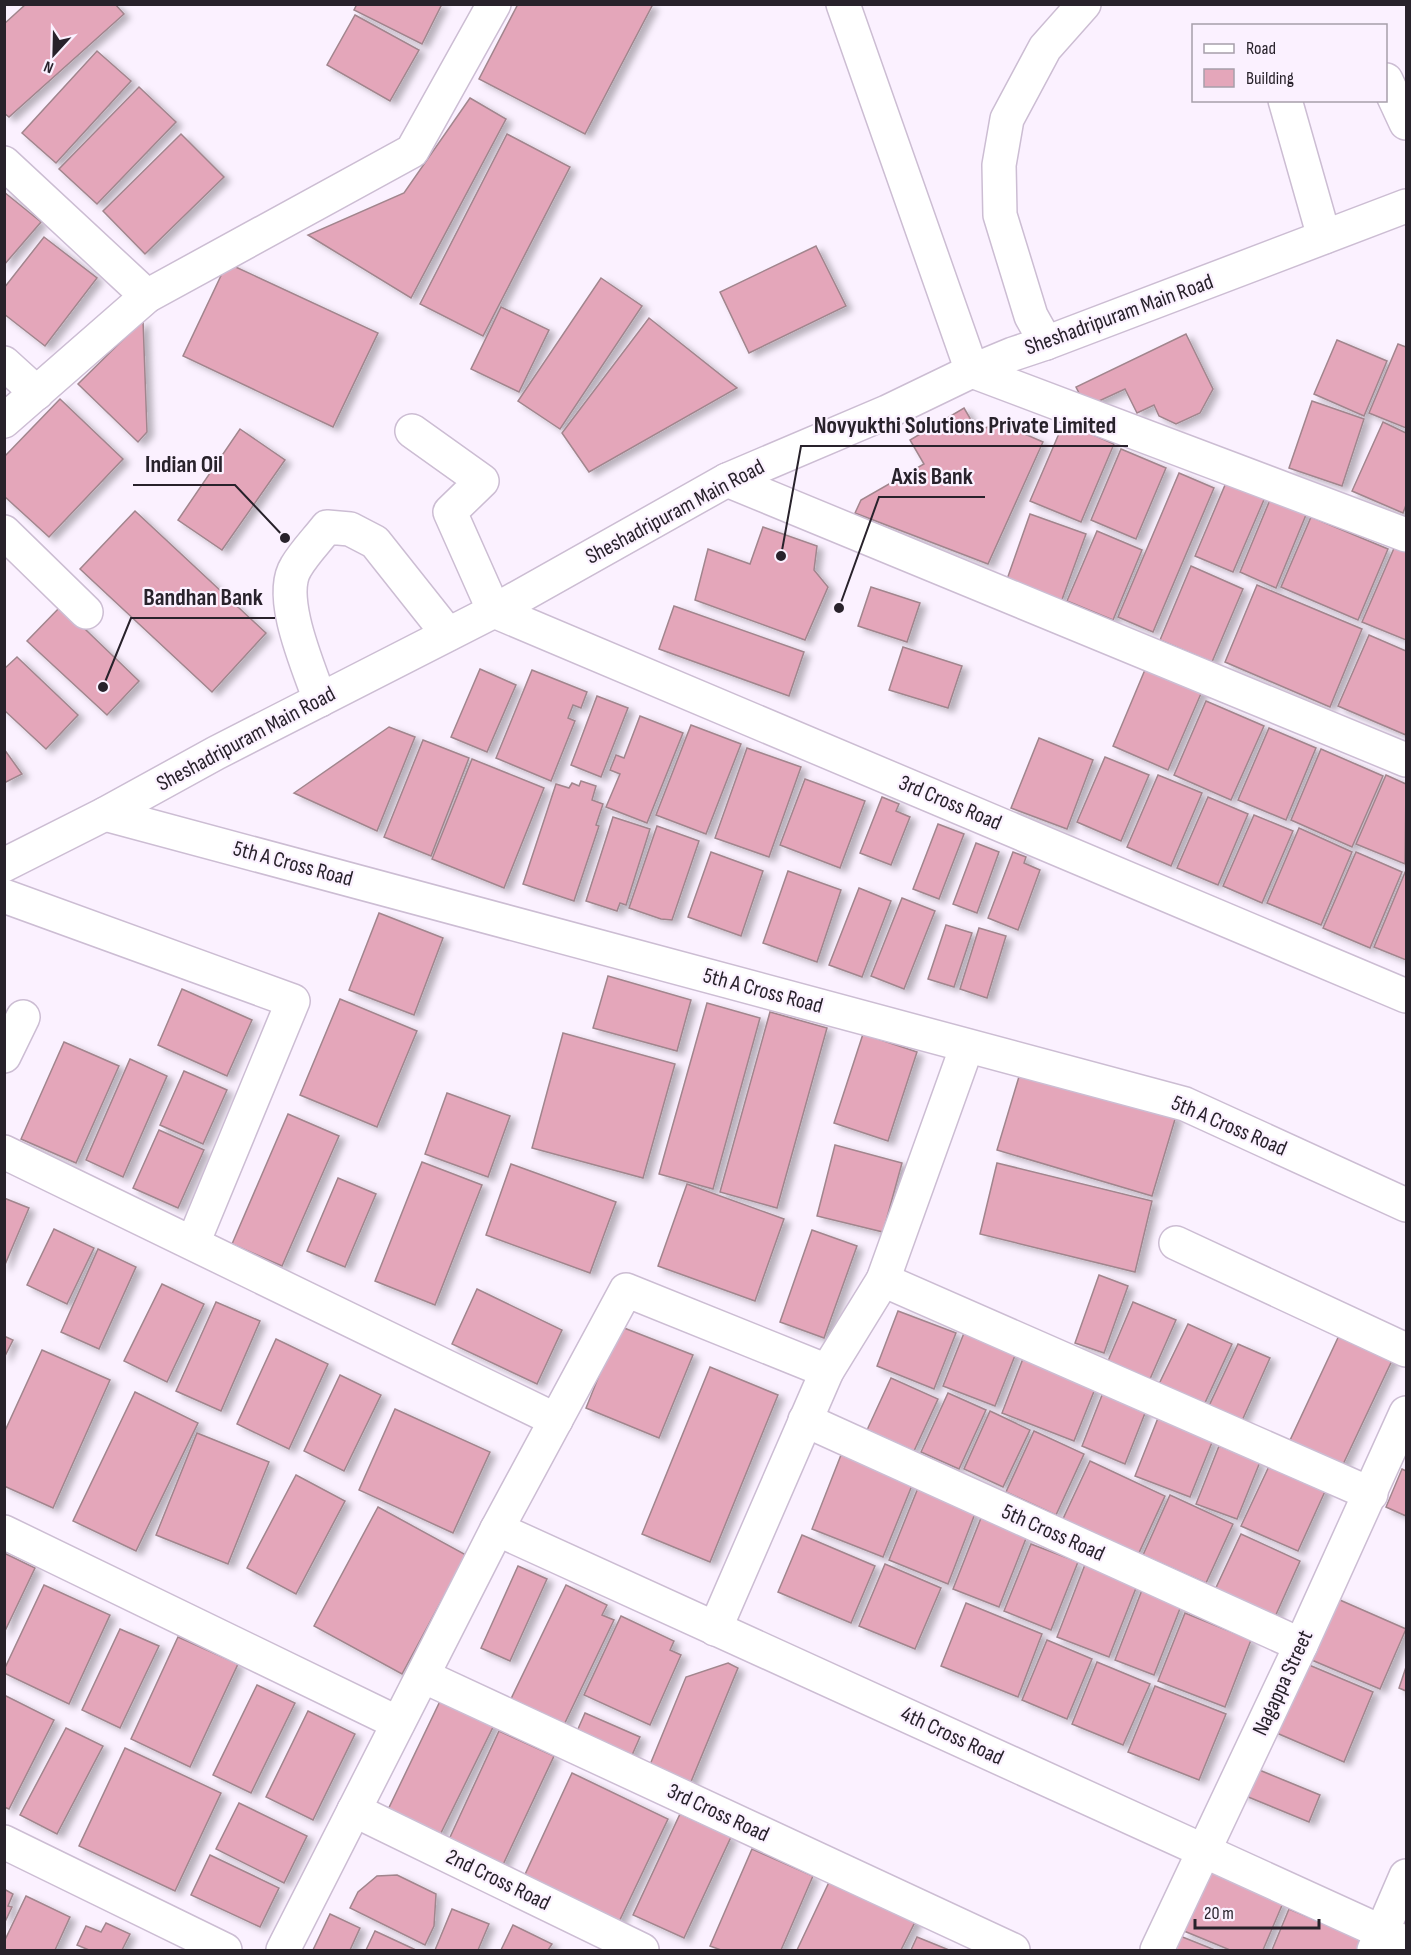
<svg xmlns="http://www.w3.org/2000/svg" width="1411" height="1955" font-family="'Sofia Sans Condensed',sans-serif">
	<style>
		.building { fill: #e4a6ba; stroke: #a1858d; stroke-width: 1.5; filter: url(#shadow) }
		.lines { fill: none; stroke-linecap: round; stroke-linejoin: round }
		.minor-casing { stroke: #ccbdd3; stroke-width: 36 }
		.minor { stroke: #fff; stroke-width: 33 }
		.labels { text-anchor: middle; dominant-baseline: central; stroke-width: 4.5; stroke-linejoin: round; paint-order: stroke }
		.street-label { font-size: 22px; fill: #28222b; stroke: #fbf1ff }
		.leader { fill: none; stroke: #28222b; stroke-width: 2 }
		.callout-dot { fill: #28222b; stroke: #fbf1ff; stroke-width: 2 }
		.callout-label { font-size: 24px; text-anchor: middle; font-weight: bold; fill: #28222b; stroke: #fbf1ff; stroke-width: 4.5; stroke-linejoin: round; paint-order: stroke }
	</style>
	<defs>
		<filter id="shadow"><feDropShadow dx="6" dy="4" stdDeviation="3" flood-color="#0004"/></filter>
	</defs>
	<rect width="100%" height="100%" fill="#fbf1ff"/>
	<g class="building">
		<polygon points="26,4 115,4 124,14 9,117 4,113 4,24"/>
		<polygon points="357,4 442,4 422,44 354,10"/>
		<polygon points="518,4 649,4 652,6 585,134 479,79"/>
		<polygon points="355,15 419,50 390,101 327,65"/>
		<polygon points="97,51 131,81 56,163 22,133"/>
		<polygon points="139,87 176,122 97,204 59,169"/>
		<polygon points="470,98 506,119 411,298 308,235 404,193"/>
		<polygon points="181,134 224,177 145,254 103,211"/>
		<polygon points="507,134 570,167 483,336 420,304"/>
		<polygon points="4,192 41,222 4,265"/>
		<polygon points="44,237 97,278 45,346 4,314 4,288"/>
		<polygon points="816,246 846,306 749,353 720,292"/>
		<polygon points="227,263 378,333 333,427 183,356"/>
		<polygon points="601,278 642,306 560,429 518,401"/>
		<polygon points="501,307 549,330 519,392 471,369"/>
		<polygon points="649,318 737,388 589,472 562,433"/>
		<polygon points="143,320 147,432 138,442 78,384"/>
		<polygon points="1186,334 1213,389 1200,413 1176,424 1159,416 1154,405 1137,413 1125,389 1086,407 1076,387"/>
		<polygon points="1337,340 1387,361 1364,416 1314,394"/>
		<polygon points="1398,344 1406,347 1406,428 1369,413"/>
		<polygon points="60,399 123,459 49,537 4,496 4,457"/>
		<polygon points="1312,401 1364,419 1342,486 1289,468"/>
		<polygon points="964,408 978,432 997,422 1043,442 988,564 855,513 861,500 924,464 910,440"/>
		<polygon points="1064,422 1114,444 1081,522 1030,501"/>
		<polygon points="1383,422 1406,433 1406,505 1403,513 1352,491"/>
		<polygon points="240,429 285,460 222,550 178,520"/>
		<polygon points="1121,449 1166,468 1136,539 1091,520"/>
		<polygon points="1179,473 1214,488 1153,632 1118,617"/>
		<polygon points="1228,478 1266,495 1233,572 1195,556"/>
		<polygon points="1272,495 1308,510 1276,588 1240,572"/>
		<polygon points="135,511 266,633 212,692 80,569"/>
		<polygon points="1030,514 1086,534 1060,605 1005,585"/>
		<polygon points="1311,517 1388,549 1358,620 1281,587"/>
		<polygon points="763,527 817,546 814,570 828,587 805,640 695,600 708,549 750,564"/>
		<polygon points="1097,531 1142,550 1113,620 1067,601"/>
		<polygon points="1398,539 1406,543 1406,640 1362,622"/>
		<polygon points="1191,566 1243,589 1212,662 1160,640"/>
		<polygon points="1257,585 1362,629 1330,707 1225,662"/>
		<polygon points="871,587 920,603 907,642 858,626"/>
		<polygon points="61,606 139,681 107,715 27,641"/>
		<polygon points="674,606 804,652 789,696 659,649"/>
		<polygon points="1369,635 1406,651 1406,735 1338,706"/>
		<polygon points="903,647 962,666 948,708 889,690"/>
		<polygon points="17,657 78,715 46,749 4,710 4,669"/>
		<polygon points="1147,665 1203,689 1168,770 1113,746"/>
		<polygon points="480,669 516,685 487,752 451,737"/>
		<polygon points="532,670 587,692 581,708 573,705 568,718 575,721 551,781 496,758"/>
		<polygon points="597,696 628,708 601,777 571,765"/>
		<polygon points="1206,701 1264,726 1231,800 1174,775"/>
		<polygon points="640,716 683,733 647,823 606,807 620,774 610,770 616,755 624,758"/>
		<polygon points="691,725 741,744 706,834 656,815"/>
		<polygon points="389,727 415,737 377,831 294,793"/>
		<polygon points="1269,728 1316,748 1286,820 1238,800"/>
		<polygon points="1039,738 1093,760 1067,829 1011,808"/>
		<polygon points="423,740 469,758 431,856 384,837"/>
		<polygon points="747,748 801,767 769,857 715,838"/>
		<polygon points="4,749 22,774 4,783"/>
		<polygon points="1321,749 1383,776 1352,847 1291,820"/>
		<polygon points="1105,757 1149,775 1121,841 1077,822"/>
		<polygon points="472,759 544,788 504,888 432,859"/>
		<polygon points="1158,775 1202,793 1171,866 1127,847"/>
		<polygon points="1386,775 1406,784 1405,864 1356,844"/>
		<polygon points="805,779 865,801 840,868 780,845"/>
		<polygon points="581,781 596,786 592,800 603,804 596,825 599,826 574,901 523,884 556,784 569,788 572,783 579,786"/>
		<polygon points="882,797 899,804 896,811 910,817 891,865 860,853"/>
		<polygon points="1208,797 1248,814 1218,885 1177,868"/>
		<polygon points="1254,815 1293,831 1262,903 1223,886"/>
		<polygon points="613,817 650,829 626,905 620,903 617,911 586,901"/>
		<polygon points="938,824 964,834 939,899 913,889"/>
		<polygon points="657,826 699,841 672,920 661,919 629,908"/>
		<polygon points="1299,828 1352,852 1321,925 1267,903"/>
		<polygon points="976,843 999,852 977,913 953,904"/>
		<polygon points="711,852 763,871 741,936 688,917"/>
		<polygon points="1013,852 1026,857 1024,863 1040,870 1018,930 988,918"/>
		<polygon points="1356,852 1402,872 1370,948 1323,928"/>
		<polygon points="1406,870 1406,960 1374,947"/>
		<polygon points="788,871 841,890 817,962 763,943"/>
		<polygon points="859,888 891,901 862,977 829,965"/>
		<polygon points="902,898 935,911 904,989 871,976"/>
		<polygon points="379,913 443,938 414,1015 349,990"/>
		<polygon points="946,925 972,933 954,987 928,979"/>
		<polygon points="979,928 1006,936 987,998 960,989"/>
		<polygon points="608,976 691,1000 677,1051 593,1028"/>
		<polygon points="182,989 252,1020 227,1076 158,1045"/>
		<polygon points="340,999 417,1031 377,1127 300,1095"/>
		<polygon points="707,1003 760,1018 713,1189 659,1174"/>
		<polygon points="770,1012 827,1028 777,1208 720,1192"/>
		<polygon points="563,1033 675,1064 643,1178 532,1148"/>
		<polygon points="863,1034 917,1052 888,1141 834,1123"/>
		<polygon points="64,1042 119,1066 76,1163 21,1139"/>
		<polygon points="130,1059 167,1076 123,1177 86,1160"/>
		<polygon points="1021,1070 1176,1116 1152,1196 997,1150"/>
		<polygon points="184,1071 227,1090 203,1144 160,1125"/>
		<polygon points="447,1093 510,1116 488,1177 425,1154"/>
		<polygon points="288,1114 339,1136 282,1266 232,1244"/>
		<polygon points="159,1130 204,1150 178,1208 133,1188"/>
		<polygon points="835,1145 902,1163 883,1232 817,1216"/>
		<polygon points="422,1162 482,1185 435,1305 375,1281"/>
		<polygon points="997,1163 1152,1201 1135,1272 980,1234"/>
		<polygon points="511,1164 616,1202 590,1273 486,1235"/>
		<polygon points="338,1178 376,1194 345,1267 307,1251"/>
		<polygon points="687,1184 784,1219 755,1301 658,1266"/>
		<polygon points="4,1198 29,1208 4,1267"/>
		<polygon points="54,1229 94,1248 67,1304 27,1285"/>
		<polygon points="812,1230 857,1246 824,1338 780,1322"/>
		<polygon points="98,1249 136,1267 99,1349 61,1332"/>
		<polygon points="1099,1275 1128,1286 1104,1353 1075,1343"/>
		<polygon points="162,1284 204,1304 167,1382 124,1361"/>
		<polygon points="477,1289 562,1330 537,1384 452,1344"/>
		<polygon points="216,1302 260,1321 221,1411 176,1391"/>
		<polygon points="1133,1302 1176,1320 1150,1379 1108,1361"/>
		<polygon points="898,1311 956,1333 934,1389 877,1366"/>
		<polygon points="1188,1324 1232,1344 1204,1405 1159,1384"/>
		<polygon points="619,1326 693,1355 659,1438 586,1408"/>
		<polygon points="1343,1327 1396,1352 1338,1475 1285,1451"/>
		<polygon points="966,1328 1018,1348 995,1406 943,1386"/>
		<polygon points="4,1336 13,1340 4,1358"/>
		<polygon points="276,1339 328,1364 289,1449 237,1424"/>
		<polygon points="1238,1344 1270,1358 1241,1423 1208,1408"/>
		<polygon points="42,1350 110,1380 53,1508 4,1486 4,1433"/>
		<polygon points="1024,1356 1097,1384 1074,1441 1002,1413"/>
		<polygon points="710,1367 778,1395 710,1562 642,1534"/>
		<polygon points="340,1375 381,1395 344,1471 304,1451"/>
		<polygon points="891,1378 938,1399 914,1451 867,1430"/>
		<polygon points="1106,1385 1149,1403 1125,1464 1082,1446"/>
		<polygon points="135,1392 198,1423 136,1551 73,1521"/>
		<polygon points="948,1393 986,1410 959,1469 921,1452"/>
		<polygon points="395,1409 490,1452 453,1533 359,1490"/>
		<polygon points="990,1411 1030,1430 1003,1487 964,1469"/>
		<polygon points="1158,1418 1213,1440 1190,1497 1135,1476"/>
		<polygon points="1034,1431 1084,1454 1056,1515 1006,1492"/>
		<polygon points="197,1433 269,1462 228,1564 156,1535"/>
		<polygon points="1219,1446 1260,1462 1237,1519 1196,1504"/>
		<polygon points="841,1455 913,1483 883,1557 812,1529"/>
		<polygon points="1090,1461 1165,1496 1138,1555 1062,1521"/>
		<polygon points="1271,1462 1327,1487 1298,1551 1241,1526"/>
		<polygon points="1402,1469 1406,1471 1406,1516 1386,1507"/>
		<polygon points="296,1475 345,1501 296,1594 247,1568"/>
		<polygon points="918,1488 976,1511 948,1584 889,1560"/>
		<polygon points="1170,1495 1233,1524 1206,1583 1143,1555"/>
		<polygon points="378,1507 466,1555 402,1674 314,1626"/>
		<polygon points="981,1518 1027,1536 999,1607 953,1589"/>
		<polygon points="1241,1534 1300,1561 1274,1619 1214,1592"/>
		<polygon points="802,1535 875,1566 851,1623 778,1592"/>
		<polygon points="1031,1544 1078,1562 1051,1630 1004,1611"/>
		<polygon points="4,1553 35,1568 4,1633"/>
		<polygon points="1086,1562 1138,1583 1109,1657 1057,1637"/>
		<polygon points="885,1564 941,1588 915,1649 859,1626"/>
		<polygon points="518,1566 547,1579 510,1661 481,1648"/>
		<polygon points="44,1585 110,1615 69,1704 4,1673 4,1670"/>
		<polygon points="566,1585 607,1605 602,1615 614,1620 562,1729 509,1703"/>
		<polygon points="1142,1590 1181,1606 1154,1675 1115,1660"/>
		<polygon points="1333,1597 1406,1629 1380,1689 1307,1658"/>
		<polygon points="966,1603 1042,1634 1018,1697 941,1666"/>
		<polygon points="1185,1613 1251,1640 1225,1707 1158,1681"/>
		<polygon points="621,1616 674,1641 670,1650 681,1655 650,1725 584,1695"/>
		<polygon points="120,1629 159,1646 120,1728 82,1710"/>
		<polygon points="178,1637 238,1664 190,1767 131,1739"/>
		<polygon points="1047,1640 1092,1659 1067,1719 1022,1700"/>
		<polygon points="1097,1662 1150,1684 1123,1745 1072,1724"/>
		<polygon points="1302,1662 1373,1692 1344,1762 1272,1731"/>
		<polygon points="728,1663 738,1668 688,1789 647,1772 686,1677"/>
		<polygon points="1406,1667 1406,1691 1399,1688"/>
		<polygon points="257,1685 295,1703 251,1793 213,1775"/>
		<polygon points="1155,1686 1226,1714 1199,1780 1128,1752"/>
		<polygon points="4,1695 54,1720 9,1809 4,1807"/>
		<polygon points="443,1695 496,1721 436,1843 384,1818"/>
		<polygon points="308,1711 355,1734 313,1820 266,1797"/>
		<polygon points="585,1713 640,1737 629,1762 574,1738"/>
		<polygon points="66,1728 103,1746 57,1834 20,1815"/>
		<polygon points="499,1731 554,1756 500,1871 446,1846"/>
		<polygon points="125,1748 221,1793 175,1891 79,1846"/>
		<polygon points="1252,1767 1320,1795 1309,1822 1241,1794"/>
		<polygon points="572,1773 668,1819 617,1926 522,1881"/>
		<polygon points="239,1803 307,1836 284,1883 216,1849"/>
		<polygon points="680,1814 731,1837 684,1938 633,1915"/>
		<polygon points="752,1849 813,1876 781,1950 721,1950 710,1946"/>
		<polygon points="210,1855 279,1888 260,1927 191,1895"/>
		<polygon points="1209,1871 1283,1903 1263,1950 1230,1950 1184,1931"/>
		<polygon points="397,1875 436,1894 434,1926 425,1945 350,1908 358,1892 377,1876"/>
		<polygon points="831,1878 917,1918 901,1950 797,1950"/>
		<polygon points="4,1889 13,1894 8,1906 12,1907 4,1924"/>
		<polygon points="26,1896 70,1917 55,1950 4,1950 4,1942"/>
		<polygon points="452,1909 489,1924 478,1950 435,1950"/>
		<polygon points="1289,1909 1368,1942 1365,1950 1272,1950"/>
		<polygon points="330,1914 360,1928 350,1950 313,1950"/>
		<polygon points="106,1923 130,1934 122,1950 89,1950 77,1945 86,1926 101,1932"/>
		<polygon points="513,1925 552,1944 548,1950 501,1950"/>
		<polygon points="375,1931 416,1950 366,1950"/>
		<polygon points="1180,1936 1215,1950 1173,1950"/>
		<polygon points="917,1937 949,1950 911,1950"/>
	</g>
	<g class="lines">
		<defs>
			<g id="minor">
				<polyline points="843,4 972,371 1406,535"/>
				<polyline points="1386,80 1406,123"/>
				<polyline points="1285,100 1324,237"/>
				<polyline points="4,163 147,296"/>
				<polyline points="1046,343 1031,316 1000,215 999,165 1007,119 1045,48 1084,4"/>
				<polyline points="4,363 37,393"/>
				<polyline points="4,421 147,296 412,151 494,4"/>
				<polyline points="412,431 482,481 450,512 494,611 1406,996"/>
				<polyline points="727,480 1406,760"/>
				<polyline points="4,532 86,612"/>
				<path d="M320,700C309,668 277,597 296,567C304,553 317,540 327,527L350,529L375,542L448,634"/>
				<polyline points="105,814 1185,1104 1406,1205"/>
				<polyline points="4,865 105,814 216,753 494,611 727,480 887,412 972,371 1013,354 1046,343 1406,206"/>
				<polyline points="4,896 293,1001 193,1243"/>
				<polyline points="4,1056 23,1017"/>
				<polyline points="4,1152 556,1420"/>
				<polyline points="1176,1243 1406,1350"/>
				<polyline points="883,1280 1371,1494"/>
				<polyline points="805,1420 1301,1645"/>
				<polyline points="497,1529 1406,1943"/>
				<polyline points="4,1532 398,1723"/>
				<polyline points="715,1629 827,1371 883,1280 967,1046"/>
				<polyline points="423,1676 1013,1950"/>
				<polyline points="354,1810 642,1950"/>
				<polyline points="4,1842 225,1950"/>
				<polyline points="283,1950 497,1529 626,1290 827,1371"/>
				<polyline points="1157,1950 1301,1645 1406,1413"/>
				<polyline points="1374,1950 1406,1876"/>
			</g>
		</defs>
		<use href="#minor" class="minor-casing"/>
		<use href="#minor" class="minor"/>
	</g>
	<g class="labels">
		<g class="street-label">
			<text transform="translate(1119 315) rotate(-20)">Sheshadripuram Main Road</text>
			<text transform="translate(675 512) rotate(-28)">Sheshadripuram Main Road</text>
			<text transform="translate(246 739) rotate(-28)">Sheshadripuram Main Road</text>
			<text transform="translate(950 803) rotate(23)">3rd Cross Road</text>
			<text transform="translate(293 864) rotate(15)">5th A Cross Road</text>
			<text transform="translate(763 991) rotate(15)">5th A Cross Road</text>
			<text transform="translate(1229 1126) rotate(23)">5th A Cross Road</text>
			<text transform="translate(1053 1533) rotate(24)">5th Cross Road</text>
			<text transform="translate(1283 1683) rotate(-65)">Nagappa Street</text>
			<text transform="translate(952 1736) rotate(25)">4th Cross Road</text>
			<text transform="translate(718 1813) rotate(25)">3rd Cross Road</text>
			<text transform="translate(498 1880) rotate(26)">2nd Cross Road</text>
		</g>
	</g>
	<path class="leader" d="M781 556L801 446H1128M285 538L235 485H133M839 608L879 497H985M103 687L131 618H275"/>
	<g class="callout-dot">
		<circle cx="781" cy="556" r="6"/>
		<circle cx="285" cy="538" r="6"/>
		<circle cx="839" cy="608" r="6"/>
		<circle cx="103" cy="687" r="6"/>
	</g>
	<g class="callout-label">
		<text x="965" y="433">Novyukthi Solutions Private Limited</text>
		<text x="184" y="472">Indian Oil</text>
		<text x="932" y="484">Axis Bank</text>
		<text x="203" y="605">Bandhan Bank</text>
	</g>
	<rect width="1411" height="1955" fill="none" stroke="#28222b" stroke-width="12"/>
	<rect x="1192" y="24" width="195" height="78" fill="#fbf1ff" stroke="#a79eaa" stroke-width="1.5"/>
	<rect x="1204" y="44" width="30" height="9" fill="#ffffff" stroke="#a79eaa" stroke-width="1.5"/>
	<text x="1246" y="54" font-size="18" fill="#28222b">Road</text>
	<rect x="1204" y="69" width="30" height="18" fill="#e4a6ba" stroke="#a79eaa" stroke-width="1.5"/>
	<text x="1246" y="84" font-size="18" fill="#28222b">Building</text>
	<g transform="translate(54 54) rotate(202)" stroke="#fbf1ff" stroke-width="4.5" paint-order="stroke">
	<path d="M0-4.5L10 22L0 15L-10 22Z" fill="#28222b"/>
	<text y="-9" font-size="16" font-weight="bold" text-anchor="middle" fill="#28222b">N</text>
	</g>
	<path d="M1195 1919v9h124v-9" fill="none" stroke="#28222b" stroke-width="3"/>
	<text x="1204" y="1919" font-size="18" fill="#28222b" stroke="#fbf1ff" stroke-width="4.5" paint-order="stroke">20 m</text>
</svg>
